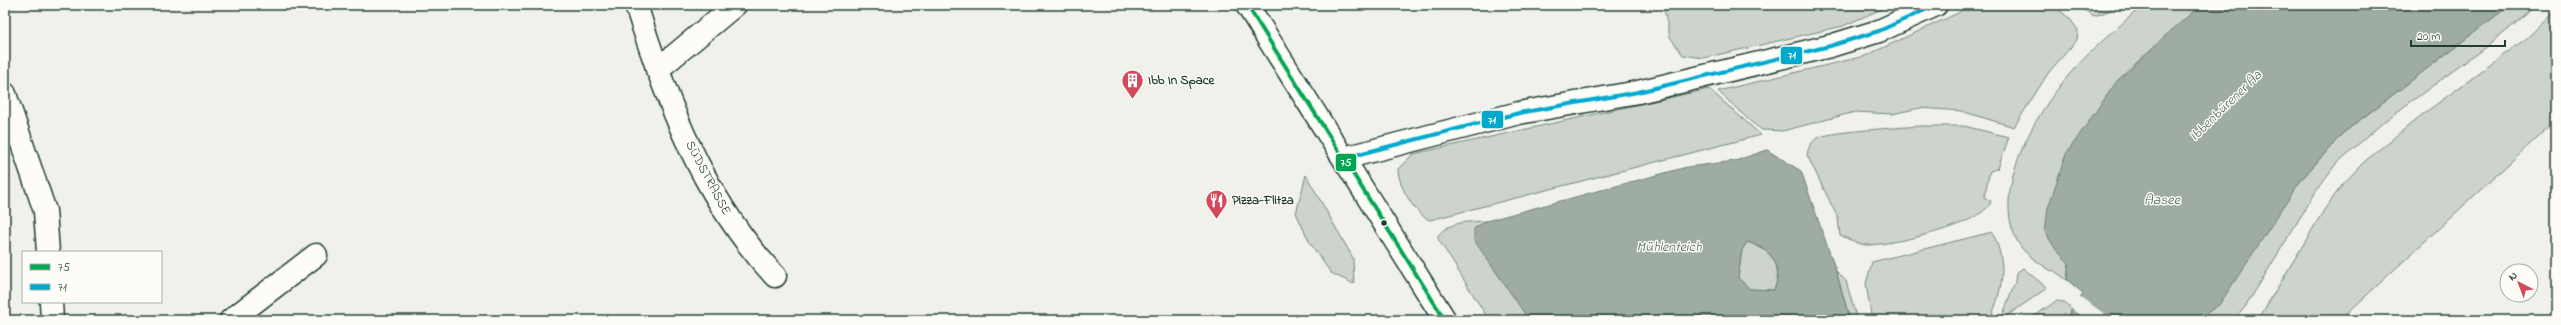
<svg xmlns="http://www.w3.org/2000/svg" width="2561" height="325" font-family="'Indie Flower',sans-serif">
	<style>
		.green { fill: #cdd3cd; stroke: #768880 }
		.water { fill: #9faca4; stroke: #6c8077; fill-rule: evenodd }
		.pier { fill: #f0f1eb }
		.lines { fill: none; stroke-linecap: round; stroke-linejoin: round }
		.street-casing { stroke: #1f3d34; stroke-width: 25 }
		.secondary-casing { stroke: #1f3d34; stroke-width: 25 }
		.street { stroke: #fdfcf7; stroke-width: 22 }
		.secondary { stroke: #fdfcf7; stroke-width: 22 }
		.bus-1-casing { stroke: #fdfcf7; stroke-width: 7 }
		.bus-2-casing { stroke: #fdfcf7; stroke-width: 7 }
		.bus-1 { stroke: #00a651; stroke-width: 4 }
		.bus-2 { stroke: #00a9ce; stroke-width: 4 }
		.bus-dot { fill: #1f3d34; stroke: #fdfcf7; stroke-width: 1.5 }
		.labels { text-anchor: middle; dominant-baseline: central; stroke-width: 3; stroke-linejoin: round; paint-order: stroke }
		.poi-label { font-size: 13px; font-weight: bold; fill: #1f3d34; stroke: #fdfcf7; text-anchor: start }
		.street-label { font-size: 13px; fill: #1f3d34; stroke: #fdfcf7 }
		.water-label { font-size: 14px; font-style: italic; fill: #455e56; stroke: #fdfcf7 }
		.line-badge { stroke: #fdfcf7; stroke-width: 1.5 }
		.badge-label { font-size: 11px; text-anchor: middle; font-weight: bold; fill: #fff }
	</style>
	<rect width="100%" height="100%" fill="#f0f1eb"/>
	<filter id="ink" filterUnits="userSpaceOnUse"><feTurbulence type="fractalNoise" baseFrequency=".025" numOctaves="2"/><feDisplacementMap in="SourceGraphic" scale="8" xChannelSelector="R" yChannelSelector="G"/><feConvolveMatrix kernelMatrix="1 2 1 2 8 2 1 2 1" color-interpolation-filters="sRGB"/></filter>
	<g filter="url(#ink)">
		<g class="green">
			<polygon points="1663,5 1891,5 1843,26 1704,58 1683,55 1670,37"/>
			<polygon points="1969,5 2053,5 2070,19 2078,30 2077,40 2049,72 2014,127 1961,111 1920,108 1892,114 1855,112 1783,131 1762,130 1751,122 1718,91 1865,56 1958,13"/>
			<polygon points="2076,5 2117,5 2109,11 2094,16"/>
			<path d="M2143,5H2201L2191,14L2056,250L2069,263L2067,280L2053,270L2051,271C2040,263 2026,256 2019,244C1987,191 2038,109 2074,69C2095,46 2120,26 2143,5Z"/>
			<polygon points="2510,5 2537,5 2498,38 2386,120 2336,164 2320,185 2246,306 2234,320 2196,320 2301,180 2343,133"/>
			<polygon points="2556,10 2556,120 2340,320 2258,320 2324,210 2343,184 2364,162 2423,114 2527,38"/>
			<path d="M1709,89L1761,135L1430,220C1415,215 1398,185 1398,169L1413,154Z"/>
			<path d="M1918,126H1964L2009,137L1998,168L1990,171L1984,197L1991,201C1985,225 1891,245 1867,245C1859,245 1848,238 1840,236L1838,218L1807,155C1808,149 1810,143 1816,139C1825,131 1901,128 1918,126Z"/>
			<polygon points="1306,175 1353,258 1354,284 1331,273 1310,243 1296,213"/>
			<path d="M1486,221L1474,229L1529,320H1489L1437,237C1448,221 1468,222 1486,221Z"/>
			<path d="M1992,232C2008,264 2003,288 1990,320H1872L1866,284L1872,262Z"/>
			<path d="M1747,242C1771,250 1785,265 1774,290L1750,289L1738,278L1742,250Z"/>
			<polygon points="2023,268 2047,288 2001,320 2015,282 2016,273"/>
			<polygon points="1836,271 1846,281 1857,320 1850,320"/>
			<polygon points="2056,301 2063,302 2072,309 2065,320 2029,320"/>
		</g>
		<g class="water">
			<polygon points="2201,5 2510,5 2343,133 2301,180 2219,305 2196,320 2119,320 2110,313 2104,320 2065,320 2083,293 2067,280 2069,263 2056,250 2045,232 2048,208 2066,154 2117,81 2165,36"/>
			<path d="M1767,150L1801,171L1836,271L1850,320H1529L1474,240V229L1486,221L1687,167L1735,161ZM1747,242C1771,248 1784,266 1774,290L1750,289L1738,278L1742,250Z"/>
		</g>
		<polygon class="pier" points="2079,296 2109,317 2106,320 2087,320 2070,308"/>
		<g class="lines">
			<defs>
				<g id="street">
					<path d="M636,5C667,103 704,200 775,276"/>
					<polyline points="657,70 735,5"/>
					<polyline points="5,94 45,211 48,252"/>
					<polyline points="1344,158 1519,113 1638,92 1830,46 1879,31 1936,5"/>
					<polyline points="51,302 52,320"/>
					<polyline points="231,320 316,255"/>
				</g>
				<polyline id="secondary" points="1247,5 1445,320"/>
			</defs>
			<use href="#street" class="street-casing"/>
			<use href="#secondary" class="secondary-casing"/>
			<use href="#street" class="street"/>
			<use href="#secondary" class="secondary"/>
			<defs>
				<polyline id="bus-1" points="1247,5 1445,320"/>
				<polyline id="bus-2" points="1344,158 1519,113 1638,92 1830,46 1879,31 1936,5"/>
			</defs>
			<use href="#bus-1" class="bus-1-casing"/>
			<use href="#bus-2" class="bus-2-casing"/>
			<use href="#bus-1" class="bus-1"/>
			<use href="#bus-2" class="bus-2"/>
		</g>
	</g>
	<defs>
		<symbol id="building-pin" viewBox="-11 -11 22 30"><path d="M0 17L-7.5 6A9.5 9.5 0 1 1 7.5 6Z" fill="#d1495b" stroke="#fdfcf7"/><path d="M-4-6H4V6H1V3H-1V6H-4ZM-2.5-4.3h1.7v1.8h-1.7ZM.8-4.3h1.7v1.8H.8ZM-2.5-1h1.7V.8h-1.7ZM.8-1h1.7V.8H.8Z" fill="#fff"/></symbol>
		<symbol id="restaurant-pin" viewBox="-11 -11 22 30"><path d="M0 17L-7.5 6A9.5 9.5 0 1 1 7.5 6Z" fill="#d1495b" stroke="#fdfcf7"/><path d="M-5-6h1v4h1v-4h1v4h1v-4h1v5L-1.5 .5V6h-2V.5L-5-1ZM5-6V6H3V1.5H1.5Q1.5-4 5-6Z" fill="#fff"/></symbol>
	</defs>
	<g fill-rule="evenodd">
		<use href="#building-pin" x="1120" y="68" width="25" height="34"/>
		<use href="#restaurant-pin" x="1204" y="188" width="25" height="34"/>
	</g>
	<circle class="bus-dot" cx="1384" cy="223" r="3.5"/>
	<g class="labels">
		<g class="poi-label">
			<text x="1148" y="80">Ibb In Space</text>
			<text x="1232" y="200">Pizza-Flitza</text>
		</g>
		<g class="street-label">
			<text transform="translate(708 178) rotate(62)">SÜDSTRASSE</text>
		</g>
		<g class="water-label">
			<text transform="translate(2226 106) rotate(-44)">Ibbenbürener Aa</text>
			<text x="2162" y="200">Aasee</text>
			<text x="1669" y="247">Mühlenteich</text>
		</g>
	</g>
	<g class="line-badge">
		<rect x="1780" y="46" width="23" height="19" rx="4" fill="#00a9ce"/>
		<rect x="1481" y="110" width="23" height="19" rx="4" fill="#00a9ce"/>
		<rect x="1335" y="153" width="22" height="19" rx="4" fill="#00a651"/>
	</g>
	<g class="badge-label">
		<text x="1792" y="59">71</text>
		<text x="1492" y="124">71</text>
		<text x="1346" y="166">75</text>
	</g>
	<rect width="2561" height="325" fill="none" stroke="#fdfcf7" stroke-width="20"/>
	<rect x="10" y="10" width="2541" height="305" fill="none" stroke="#1f3d34" stroke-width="1.5" filter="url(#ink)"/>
	<rect x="22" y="251" width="140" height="52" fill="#fdfcf7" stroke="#a4b0a9"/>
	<rect x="30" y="264" width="20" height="6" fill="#00a651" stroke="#a4b0a9"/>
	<text x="58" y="271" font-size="12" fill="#1f3d34">75</text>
	<rect x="30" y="284" width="20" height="6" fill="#00a9ce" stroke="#a4b0a9"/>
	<text x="58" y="291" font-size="12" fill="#1f3d34">71</text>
	<g transform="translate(2519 283) rotate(318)"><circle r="19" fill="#fdfcf7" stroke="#a4b0a9"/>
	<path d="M0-3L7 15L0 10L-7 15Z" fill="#d1495b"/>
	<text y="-6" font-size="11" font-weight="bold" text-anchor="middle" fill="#1f3d34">N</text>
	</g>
	<path d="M2411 40v6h94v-6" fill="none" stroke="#1f3d34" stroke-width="2"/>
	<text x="2417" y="40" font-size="12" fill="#1f3d34" stroke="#fdfcf7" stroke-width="3" paint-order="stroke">20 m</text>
</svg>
